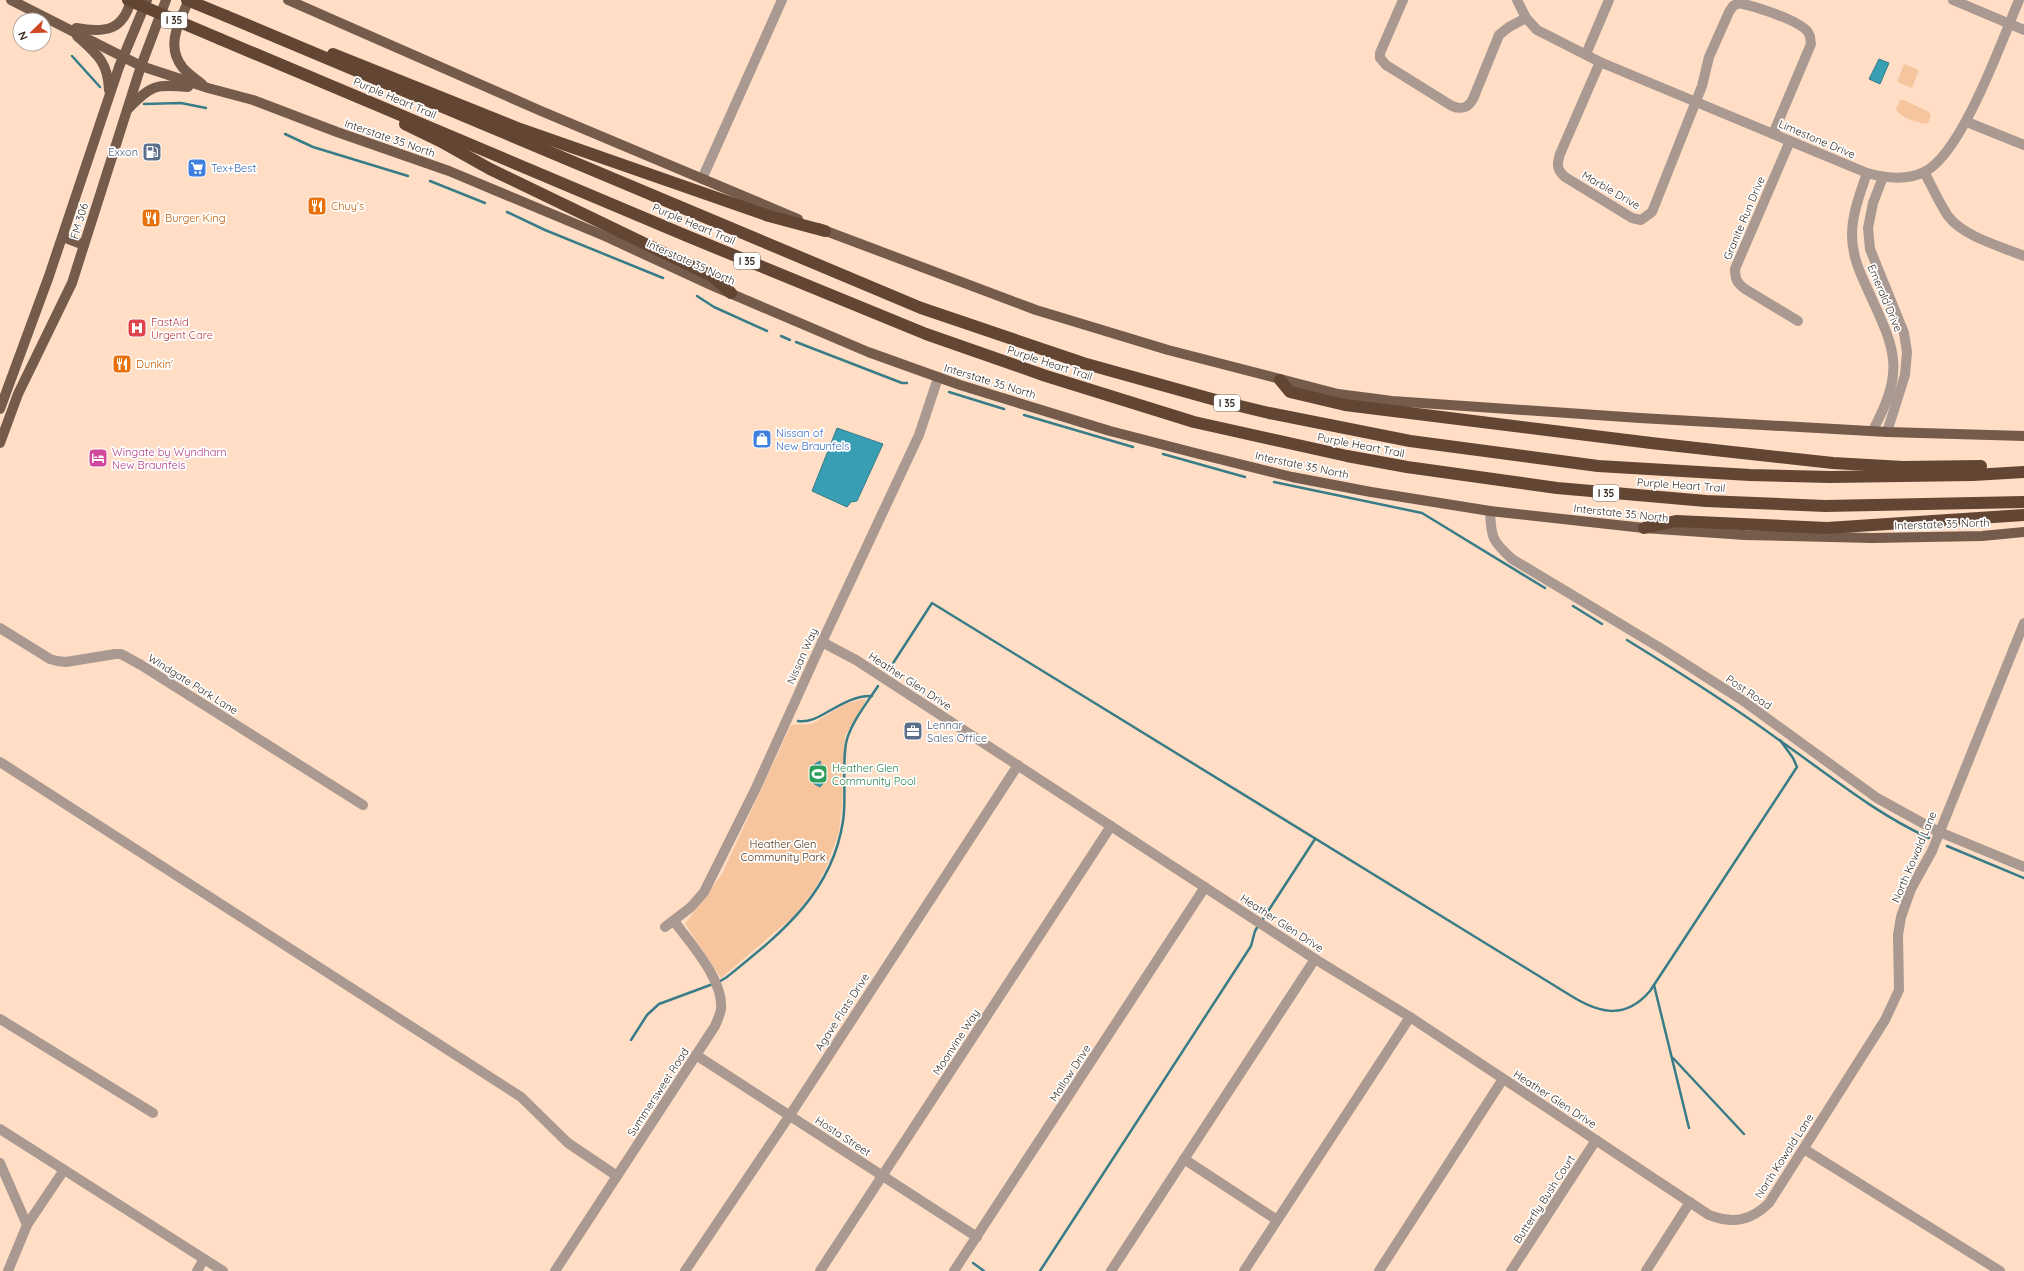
<svg xmlns="http://www.w3.org/2000/svg" width="2024" height="1271" font-family="Quicksand,sans-serif">
	<style>
		.green { fill: #f6c59e }
		.water { fill: #389eb3; stroke: #387c87 }
		.lines { fill: none; stroke-linecap: round; stroke-linejoin: round }
		.stream { stroke: #387c87; stroke-width: 2.5 }
		.minor { stroke: #a99991; stroke-width: 10 }
		.major { stroke: #755b4b; stroke-width: 10 }
		.highway { stroke: #624533; stroke-width: 12 }
		.highway-bridge { stroke: #624533; stroke-width: 12 }
		.labels { text-anchor: middle; dominant-baseline: central; stroke-width: 3.5; stroke-linejoin: round; paint-order: stroke }
		.shield { fill: #fff; stroke: #736b64; stroke-width: 1 }
		.shield-label { font-size: 10px; font-weight: bold; fill: #372b21 }
		.street-label { font-size: 11px; fill: #372b21; stroke: #fff }
		.service-label { font-size: 11px; fill: #4e5e75; stroke: #fff; text-anchor: end }
		.shop-label { font-size: 11px; fill: #366cbe; stroke: #fff; text-anchor: start }
		.food-label { font-size: 11px; fill: #c56008; stroke: #fff; text-anchor: start }
		.health-label { font-size: 11px; fill: #be3a42; stroke: #fff; text-anchor: start }
		.hotel-label { font-size: 11px; fill: #b23c85; stroke: #fff; text-anchor: start }
		.leisure-label { font-size: 11px; fill: #27864d; stroke: #fff; text-anchor: start }
		.park-label { font-size: 11px; fill: #523318; stroke: #fff }
	</style>
	<rect width="100%" height="100%" fill="#ffdec5"/>
	<g class="green">
		<polygon points="1904,64 1919,70 1912,88 1897,82"/>
		<path d="M1900,100H1904L1929,112L1931,116L1928,123L1926,124C1917,122 1900,118 1896,109Z"/>
		<polygon points="863,699 866,700 845,736 842,805 839,832 825,870 814,890 795,915 721,978 685,924 722,874 791,725 812,724 845,704"/>
	</g>
	<g class="water">
		<polygon points="1879,59 1889,63 1880,84 1869,79"/>
		<polygon points="837,428 883,444 857,501 851,502 847,507 812,491"/>
		<path d="M820,761C821,763 821,765 821,767C824,779 831,774 820,787L813,783L810,767Z"/>
	</g>
	<g class="lines">
		<g class="stream">
			<polyline points="72,56 100,87"/>
			<polyline points="144,104 181,103 206,108"/>
			<polyline points="285,134 313,147 408,176"/>
			<polyline points="430,181 485,203"/>
			<polyline points="507,212 545,230 663,278"/>
			<polyline points="697,296 714,307 767,331"/>
			<polyline points="781,336 790,340"/>
			<polyline points="796,342 902,383 907,383"/>
			<polyline points="949,392 1004,409"/>
			<polyline points="1024,415 1133,447"/>
			<polyline points="1163,454 1245,477"/>
			<polyline points="1274,482 1422,513 1545,588"/>
			<polyline points="1573,606 1602,624"/>
			<path d="M1627,640C1679,672 1730,704 1779,740C1828,774 1874,813 1929,838"/>
			<path d="M888,671L932,603L1573,997C1601,1014 1626,1019 1650,991L1797,767L1793,758L1780,740"/>
			<path d="M798,721C820,725 841,695 872,696"/>
			<polyline points="1947,846 2024,878"/>
			<polyline points="1261,922 1315,839"/>
			<path d="M717,983L727,977C780,934 832,894 843,821C847,797 841,760 847,739C853,720 867,703 878,686"/>
			<polyline points="1654,985 1689,1128"/>
			<polyline points="631,1040 647,1015 659,1004 713,984"/>
			<polyline points="1673,1058 1744,1134"/>
			<polyline points="973,1263 984,1271"/>
			<polyline points="1040,1271 1251,946 1255,931 1258,926"/>
		</g>
		<g class="minor">
			<path d="M1403,0L1380,53V58L1386,65L1452,106C1462,110 1468,108 1473,99L1499,35L1509,27L1526,18"/>
			<path d="M1517,0L1526,18L1537,30L1547,35L1600,62L1867,173C1885,178 1906,181 1924,172C1962,154 2002,40 2019,0"/>
			<polyline points="1953,0 2024,30"/>
			<polyline points="1586,54 1609,0"/>
			<path d="M1600,62L1560,154C1557,164 1556,169 1565,177L1632,218L1641,220L1652,212L1702,86L1709,57L1729,12L1733,6L1739,3C1754,6 1803,21 1809,34C1811,37 1810,41 1811,44L1773,134"/>
			<polyline points="1967,122 2024,145"/>
			<path d="M1790,141L1735,269C1735,279 1737,283 1745,289L1798,321"/>
			<path d="M1924,172C1932,186 1939,203 1948,216C1964,237 2000,246 2024,256"/>
			<path d="M1867,173C1860,194 1852,214 1852,235C1852,254 1859,271 1867,288C1894,348 1907,367 1873,430"/>
			<polyline points="1883,177 1873,203 1868,228 1870,249 1904,333 1907,352 1905,375 1887,432"/>
			<polyline points="702,179 782,0"/>
			<path d="M1490,511C1491,537 1492,541 1512,559L1662,649L1742,700L1877,798L1937,831L2024,867"/>
			<polyline points="0,628 50,659 57,661 66,662 115,654 121,654 141,665 363,805"/>
			<path d="M822,642L856,660L1315,959L1410,1017L1709,1215C1733,1224 1751,1221 1769,1203L1885,1020L1899,990L1898,935L1901,917L1911,889L1932,851L2024,623"/>
			<polyline points="0,762 521,1097 568,1143 617,1176"/>
			<polyline points="665,927 691,907 704,892 755,790 822,642 919,435 938,378"/>
			<polyline points="0,1019 153,1113"/>
			<polyline points="696,1055 977,1237"/>
			<polyline points="0,1129 223,1271"/>
			<polyline points="1804,1149 2000,1271"/>
			<polyline points="1184,1159 1277,1220"/>
			<polyline points="0,1163 27,1225 8,1271"/>
			<polyline points="27,1225 64,1170"/>
			<polyline points="197,1271 204,1259"/>
			<path d="M555,1271L715,1026C717,1021 720,1015 721,1009C724,980 690,943 674,921"/>
			<polyline points="685,1271 790,1115 1018,765"/>
			<polyline points="820,1271 1111,826"/>
			<polyline points="954,1271 1205,887"/>
			<polyline points="1111,1271 1315,959"/>
			<polyline points="1244,1271 1410,1017"/>
			<polyline points="1379,1271 1503,1079"/>
			<polyline points="1511,1271 1596,1140"/>
			<polyline points="1646,1271 1690,1202"/>
		</g>
		<g class="major">
			<polyline points="11,0 141,66 208,88 253,100 337,132 449,171 607,237 713,286 868,352 960,385 1110,431 1199,454 1292,477 1371,492 1490,511 1644,528 1745,535 1872,538 1982,536 2024,532"/>
			<path d="M189,0C179,22 165,46 183,68C188,74 196,79 202,84"/>
			<polyline points="288,0 541,111 798,219"/>
			<path d="M76,28C105,33 123,31 131,0"/>
			<path d="M77,36C97,54 108,62 109,90"/>
			<path d="M129,108C151,85 156,84 188,87"/>
			<polyline points="818,228 1036,310 1168,350 1338,394 1392,401 1640,418 1887,432 2024,436"/>
			<polyline points="63,237 84,245"/>
			<polyline points="0,409 49,276 119,67 147,0"/>
			<polyline points="0,443 18,394 72,283 141,66 166,0"/>
		</g>
		<g class="highway">
			<polyline points="226,16 921,308 1083,363 1219,401 1269,413 1410,441 1598,466 1750,475 1830,477 1973,475 2024,472"/>
			<polyline points="220,39 687,236 926,334 1046,376 1194,422 1347,456 1407,467 1557,488 1706,501 1825,506 2024,502"/>
			<polyline points="333,54 520,129 769,216 825,231"/>
			<polyline points="405,124 440,141 490,169 712,276 731,293"/>
			<polyline points="1280,380 1290,392 1345,405 1651,443 1833,463 1903,467 1981,466"/>
			<polyline points="1644,528 1676,521 1827,528 2024,515"/>
		</g>
		<g class="highway-bridge">
			<polyline points="128,0 220,39"/>
			<polyline points="187,0 226,16"/>
		</g>
	</g>
	<defs>
		<symbol id="fuel-square" viewBox="-11 -11 22 22"><rect x="-9" y="-9" width="18" height="18" rx="4" fill="#5c6f8a" stroke="#fff"/><path d="M-5.5-6h7V0h2V4h1.3V-2.5L3-4.5l.8-.8L6-3V5H2.5V1h-1V6h-7ZM-4.2-4.7v3.2H.2V-4.7Z" fill="#fff"/></symbol>
		<symbol id="supermarket-square" viewBox="-11 -11 22 22"><rect x="-9" y="-9" width="18" height="18" rx="4" fill="#3f7fe0" stroke="#fff"/><path d="M-6-5.5h2.5l.6 2H6L4.5 2H-2.5L-4.4-4H-6ZM-1.5 3.2a1.3 1.3 0 1 0 .1 0ZM3 3.2a1.3 1.3 0 1 0 .1 0Z" fill="#fff"/></symbol>
		<symbol id="restaurant-square" viewBox="-11 -11 22 22"><rect x="-9" y="-9" width="18" height="18" rx="4" fill="#e8710a" stroke="#fff"/><path d="M-5-6h1v4h1v-4h1v4h1v-4h1v5L-1.5 .5V6h-2V.5L-5-1ZM5-6V6H3V1.5H1.5Q1.5-4 5-6Z" fill="#fff"/></symbol>
		<symbol id="hospital-square" viewBox="-11 -11 22 22"><rect x="-9" y="-9" width="18" height="18" rx="4" fill="#e0444e" stroke="#fff"/><path d="M-5-5h3v3.5h4V-5h3V5h-3V1.5h-4V5h-3Z" fill="#fff"/></symbol>
		<symbol id="shop-square" viewBox="-11 -11 22 22"><rect x="-9" y="-9" width="18" height="18" rx="4" fill="#3f7fe0" stroke="#fff"/><path d="M-5-2.5h2.3a2.7 3.5 0 0 1 5.4 0H5L5.5 6h-11ZM-1.5-2.5h3a1.5 2.3 0 0 0-3 0Z" fill="#fff"/></symbol>
		<symbol id="hotel-square" viewBox="-11 -11 22 22"><rect x="-9" y="-9" width="18" height="18" rx="4" fill="#d1479c" stroke="#fff"/><path d="M-6-4.5h1.5V1H6V5H4.5V3h-9V5H-6ZM-4 0a1.8 1.8 0 1 1 3.6 0ZM.5 0V-2.5h3Q6-2.5 6 0Z" fill="#fff"/></symbol>
		<symbol id="office-square" viewBox="-11 -11 22 22"><rect x="-9" y="-9" width="18" height="18" rx="4" fill="#5c6f8a" stroke="#fff"/><path d="M-6-3h4V-5.5h4V-3h4V5H-6ZM-1-4.5V-3h2v-1.5ZM-6 0V1H6V0Z" fill="#fff"/></symbol>
		<symbol id="stadium-square" viewBox="-11 -11 22 22"><rect x="-9" y="-9" width="18" height="18" rx="4" fill="#2e9e5b" stroke="#fff"/><path d="M0-5a6.5 5 0 1 0 0 10a6.5 5 0 1 0 0-10ZM-3.5-1.8h7v3.6h-7Z" fill="#fff"/></symbol>
	</defs>
	<g fill-rule="evenodd">
		<use href="#fuel-square" x="141" y="141" width="22" height="22"/>
		<use href="#supermarket-square" x="186" y="157" width="22" height="22"/>
		<use href="#restaurant-square" x="306" y="195" width="22" height="22"/>
		<use href="#restaurant-square" x="140" y="207" width="22" height="22"/>
		<use href="#hospital-square" x="126" y="317" width="22" height="22"/>
		<use href="#restaurant-square" x="111" y="353" width="22" height="22"/>
		<use href="#shop-square" x="751" y="428" width="22" height="22"/>
		<use href="#hotel-square" x="87" y="447" width="22" height="22"/>
		<use href="#office-square" x="902" y="720" width="22" height="22"/>
		<use href="#stadium-square" x="807" y="763" width="22" height="22"/>
	</g>
	<g class="labels">
		<g class="shield">
			<rect x="161" y="12" width="26" height="16" rx="3"/>
			<rect x="734" y="253" width="26" height="16" rx="3"/>
			<rect x="1214" y="395" width="26" height="16" rx="3"/>
			<rect x="1593" y="485" width="26" height="16" rx="3"/>
		</g>
		<g class="shield-label">
			<text x="174" y="20">I 35</text>
			<text x="747" y="261">I 35</text>
			<text x="1227" y="403">I 35</text>
			<text x="1606" y="493">I 35</text>
		</g>
		<g class="street-label">
			<text transform="translate(395 98) rotate(23)">Purple Heart Trail</text>
			<text transform="translate(390 138) rotate(19)">Interstate 35 North</text>
			<text transform="translate(1817 139) rotate(23)">Limestone Drive</text>
			<text transform="translate(1611 190) rotate(30)">Marble Drive</text>
			<text transform="translate(1744 218) rotate(-67)">Granite Run Drive</text>
			<text transform="translate(79 221) rotate(-73)">FM 306</text>
			<text transform="translate(694 224) rotate(23)">Purple Heart Trail</text>
			<text transform="translate(691 262) rotate(24)">Interstate 35 North</text>
			<text transform="translate(1885 298) rotate(67)">Emerald Drive</text>
			<text transform="translate(1050 363) rotate(18)">Purple Heart Trail</text>
			<text transform="translate(990 381) rotate(17)">Interstate 35 North</text>
			<text transform="translate(1361 445) rotate(11)">Purple Heart Trail</text>
			<text transform="translate(1302 465) rotate(12)">Interstate 35 North</text>
			<text transform="translate(1681 485) rotate(4)">Purple Heart Trail</text>
			<text transform="translate(1621 513) rotate(6)">Interstate 35 North</text>
			<text transform="translate(1942 524) rotate(-2)">Interstate 35 North</text>
			<text transform="translate(802 656) rotate(-66)">Nissan Way</text>
			<text transform="translate(910 681) rotate(33)">Heather Glen Drive</text>
			<text transform="translate(193 684) rotate(32)">Windgate Park Lane</text>
			<text transform="translate(1749 692) rotate(34)">Post Road</text>
			<text transform="translate(1914 857) rotate(-67)">North Kowald Lane</text>
			<text transform="translate(1282 923) rotate(33)">Heather Glen Drive</text>
			<text transform="translate(842 1012) rotate(-57)">Agave Flats Drive</text>
			<text transform="translate(956 1042) rotate(-57)">Moonvine Way</text>
			<text transform="translate(1070 1073) rotate(-57)">Mallow Drive</text>
			<text transform="translate(658 1092) rotate(-57)">Summersweet Road</text>
			<text transform="translate(1555 1099) rotate(33)">Heather Glen Drive</text>
			<text transform="translate(843 1136) rotate(33)">Hosta Street</text>
			<text transform="translate(1784 1156) rotate(-57)">North Kowald Lane</text>
			<text transform="translate(1544 1199) rotate(-57)">Butterfly Bush Court</text>
		</g>
		<g class="service-label">
			<text x="138" y="152">Exxon</text>
			<text x="927" y="725" text-anchor="start">Lennar<tspan x="927" dy="13">Sales Office</tspan></text>
		</g>
		<g class="shop-label">
			<text x="211" y="168">Tex+Best</text>
			<text x="776" y="433">Nissan of<tspan x="776" dy="13">New Braunfels</tspan></text>
		</g>
		<g class="food-label">
			<text x="331" y="206">Chuy's</text>
			<text x="165" y="218">Burger King</text>
			<text x="136" y="364">Dunkin'</text>
		</g>
		<g class="health-label">
			<text x="151" y="322">FastAid<tspan x="151" dy="13">Urgent Care</tspan></text>
		</g>
		<g class="hotel-label">
			<text x="112" y="452">Wingate by Wyndham<tspan x="112" dy="13">New Braunfels</tspan></text>
		</g>
		<g class="leisure-label">
			<text x="832" y="768">Heather Glen<tspan x="832" dy="13">Community Pool</tspan></text>
		</g>
		<g class="park-label">
			<text x="783" y="844">Heather Glen<tspan x="783" dy="13">Community Park</tspan></text>
		</g>
	</g>
	<g transform="translate(32 32) rotate(247)"><circle r="19" fill="#ffffff" stroke="#afaaa6"/>
	<path d="M0-3L7 15L0 10L-7 15Z" fill="#cf4623"/>
	<text y="-6" font-size="11" font-weight="bold" text-anchor="middle" fill="#372b21">N</text>
	</g>
</svg>
